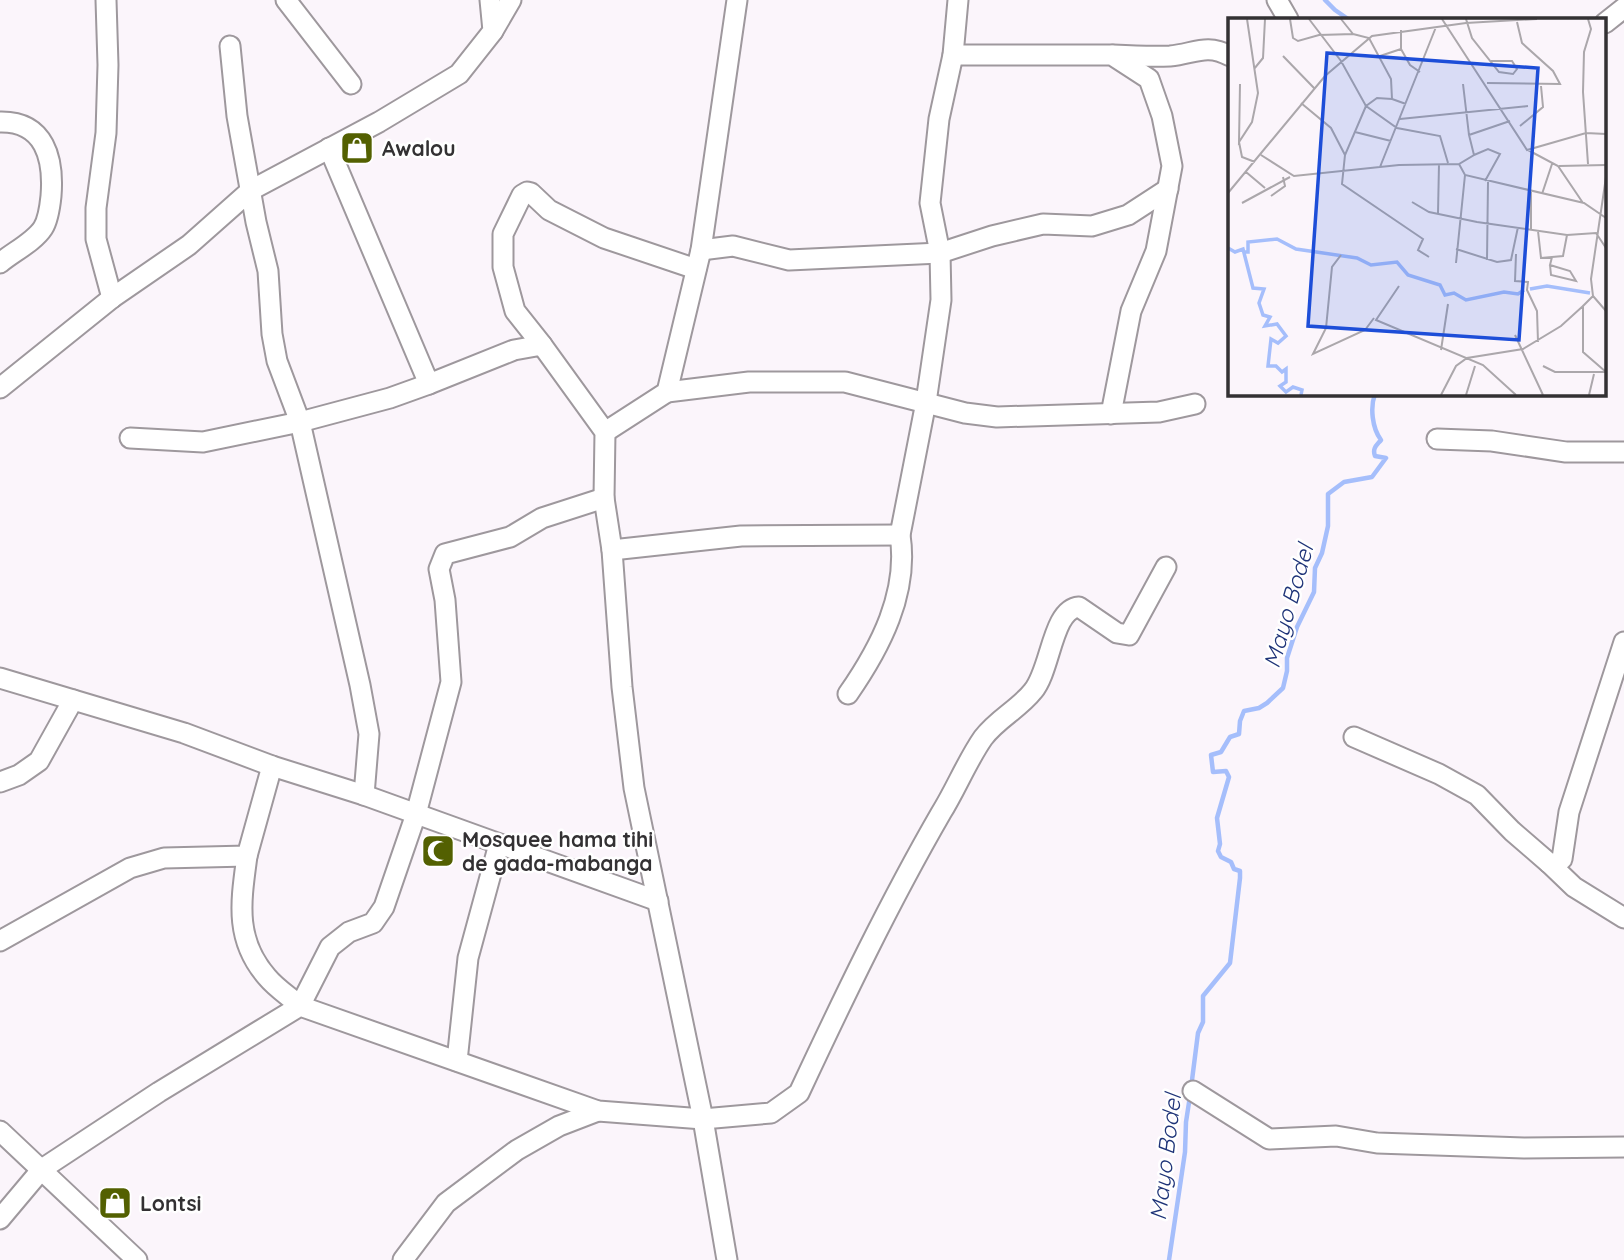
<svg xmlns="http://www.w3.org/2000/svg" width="1624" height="1260" font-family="Quicksand,sans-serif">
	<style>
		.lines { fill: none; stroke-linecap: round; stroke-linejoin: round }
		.stream { stroke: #a5befb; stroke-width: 4.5 }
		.minor-casing { stroke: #9e989d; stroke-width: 23 }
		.minor { stroke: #fff; stroke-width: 19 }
		.labels { text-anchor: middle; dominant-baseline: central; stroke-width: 5; stroke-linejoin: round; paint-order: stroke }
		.poi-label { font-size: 21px; font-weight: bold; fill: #333133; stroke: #fff; text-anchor: start }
		.water-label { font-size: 23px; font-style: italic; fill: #1e3378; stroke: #fff }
		.inset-river { fill: none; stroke: #a5befb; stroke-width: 3.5 }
		.inset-road { fill: none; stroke: #aba7ab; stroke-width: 2 }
		.view { fill: #1d4ed8; fill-opacity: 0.15; stroke: #1d4ed8; stroke-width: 3.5 }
		.inset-edge { fill: none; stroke: #333133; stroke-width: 3.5 }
	</style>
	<rect width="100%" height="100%" fill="#fbf5fb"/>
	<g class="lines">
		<g class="stream">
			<polyline points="1325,0 1335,10 1348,19"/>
			<path d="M1191,1088L1198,1033L1203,1022V996L1230,963L1240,878V871L1234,869L1231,862L1221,857L1218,851L1220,844L1217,818L1229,777L1226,771L1213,772L1211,755L1221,752L1230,737L1239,734L1240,721L1244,711L1259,708L1267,703L1283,688L1287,671V658L1297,627L1314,592L1315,568L1322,553L1328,526V494L1344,482L1372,477L1386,458L1375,456C1372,448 1377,445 1381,440C1372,428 1370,407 1375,394"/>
			<polyline points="1169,1260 1185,1152 1186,1122 1190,1096"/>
		</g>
		<defs>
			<g id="minor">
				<polyline points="106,0 108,65 106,133 96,208 96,239 112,298"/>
				<polyline points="286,0 351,84"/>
				<polyline points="1277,0 1288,19"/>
				<polyline points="1605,23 1624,8"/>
				<polyline points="493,31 511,0"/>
				<polyline points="230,46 237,116 256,222 268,271 272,334 277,361 300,422 360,685 369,734 364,795"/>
				<polyline points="953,55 1112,55 1149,79 1162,116 1172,166 1156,251 1131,311 1111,414"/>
				<path d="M1113,55C1132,56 1151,57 1170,56C1194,54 1206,43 1230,56"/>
				<path d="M0,122C45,121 54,159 51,196C50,206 48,220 43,228C34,242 13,252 0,263"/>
				<polyline points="329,148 429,384 514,350 542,345 605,432 604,498 612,550 622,687 634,788 703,1119 727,1260"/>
				<polyline points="701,250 733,246 789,260 940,253 992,236 1043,224 1092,226 1128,215 1168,189"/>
				<polyline points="542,345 515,311 503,267 503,234 522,195 527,192 531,193 549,210 604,238 696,269"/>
				<polyline points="0,388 112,298 189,245 251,190 379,122 459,74 493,31 490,0"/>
				<polyline points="667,392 749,382 845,382 965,413 997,417 1159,412 1195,404"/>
				<polyline points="605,432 667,392 701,250 737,0"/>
				<polyline points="130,438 203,442 300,422 390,398 429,384"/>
				<polyline points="1437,439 1492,441 1566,452 1624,452"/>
				<polyline points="612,550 741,536 900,535"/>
				<polyline points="0,678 184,733 272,766 364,795 658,901"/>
				<path d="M848,694C880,648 909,593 900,535L926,402L941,300L940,253L930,203L939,119L953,55L958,0"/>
				<polyline points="1354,737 1439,774 1477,795 1512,831 1549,863 1557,863 1562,859 1569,812 1624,642"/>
				<polyline points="0,782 19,775 39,761 73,700"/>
				<path d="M247,856C241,901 234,939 267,977C276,988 290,997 300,1006L330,947L349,932L373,923L384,907L416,814L451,682L445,600L439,569L445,554L510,537L542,518L604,498"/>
				<polyline points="1549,863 1574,887 1624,918"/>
				<polyline points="0,941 130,868 164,858 247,856 272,766"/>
				<polyline points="457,1061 468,958 499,844"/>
				<polyline points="1193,1091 1269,1139 1336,1136 1377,1143 1524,1148 1624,1147"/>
				<polyline points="0,1131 137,1260"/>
				<path d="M0,1219L42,1169L159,1092L300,1006L598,1111L703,1119L771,1113L799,1093C843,999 889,903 941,813C956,789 967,761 983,738C997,719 1019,709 1033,691C1051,670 1052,609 1079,607L1117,633L1129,635L1166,567"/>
				<polyline points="403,1260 446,1203 517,1150 559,1126 598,1111"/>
			</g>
		</defs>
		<use href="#minor" class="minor-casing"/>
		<use href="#minor" class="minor"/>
	</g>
	<defs>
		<symbol id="shop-square" viewBox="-11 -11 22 22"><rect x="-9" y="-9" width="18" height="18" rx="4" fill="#536001" stroke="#fff"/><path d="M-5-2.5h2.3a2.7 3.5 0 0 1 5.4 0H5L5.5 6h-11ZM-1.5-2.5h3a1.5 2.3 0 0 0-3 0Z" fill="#fff"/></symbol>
		<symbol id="mosque-square" viewBox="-11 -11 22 22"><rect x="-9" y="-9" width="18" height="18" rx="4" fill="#536001" stroke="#fff"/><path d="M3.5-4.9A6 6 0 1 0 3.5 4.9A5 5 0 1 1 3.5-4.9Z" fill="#fff"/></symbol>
	</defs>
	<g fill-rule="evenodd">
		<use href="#shop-square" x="338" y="129" width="38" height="38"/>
		<use href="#mosque-square" x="419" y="832" width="38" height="38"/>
		<use href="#shop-square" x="96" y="1184" width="38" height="38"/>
	</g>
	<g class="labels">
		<g class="poi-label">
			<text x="382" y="148">Awalou</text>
			<text x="462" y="839">Mosquee hama tihi<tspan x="462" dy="24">de gada-mabanga</tspan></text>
			<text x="140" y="1203">Lontsi</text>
		</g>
		<g class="water-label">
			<text transform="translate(1288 606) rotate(-74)">Mayo Bodel</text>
			<text transform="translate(1165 1157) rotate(-83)">Mayo Bodel</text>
		</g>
	</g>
	<g transform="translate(1228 18)">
		<rect width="378" height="378" fill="#fbf5fb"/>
		<path class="inset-river" d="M0,230L7,234L15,231L25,270L36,271L31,285L35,297L42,299L37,308L49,306L58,318L50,325L43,321L40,348H48L54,354L58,351V364L52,368L58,374L65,369L74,372L73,377M16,234H20V224L49,221L68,231L129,240L143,247L169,244L180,257L212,267L217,277L226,275L238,282L276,274L290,276L296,272M302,271L319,268L362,275"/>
		<path class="inset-road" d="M62,1L65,20L70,23L91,17L125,16L113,1M81,1L113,43L138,88L117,137L114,166L195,221L190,232L201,239M214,1L299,132L358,115L378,116M238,1L244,20L271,54L285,56L289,51L284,43H263M360,1L363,11L356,34L355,74L360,146M125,16L141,20L163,61L164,81L178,86M173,31L182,47L192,54M55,38L86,70M152,38L173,31V12M26,51L35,40L37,1M259,65L332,66L325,53L294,25L289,4M12,66L11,124L24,104L30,75L19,1M235,66L241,117M164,81L149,80L138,88L169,110L212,118L220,145M73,85L103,110L117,137M172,101L300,88M292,108L315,89L313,68M127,114L163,123M11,124L14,139L27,144M300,132L330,148L355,185M33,137L66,158L171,147L231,146L246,137L241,117L282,103M246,137L260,131L272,136L257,163M231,146L237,157L356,185L378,200M331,148L378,147M152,149L208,9M18,154L37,170M378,159L363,261L365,278L378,293M303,174V211M0,175L97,58L144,18L238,5L309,1M314,176L324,146M43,178L57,168L55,159M184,184L201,194L249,204L339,217L368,215L378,230M14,185L62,159M210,195L211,146M310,213L313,240L335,238L339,217M228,231L269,244L283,242L290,209M288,236L287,263L300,264L299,272L309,293L310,324M113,237L104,249L98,310L85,336L137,312L146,300M259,242L260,164M228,245L237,157M322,247L323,257L348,263L342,253L322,247L324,239M171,268L148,302L255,347L288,377M365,278L355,288V334L378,354M287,317L315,377M213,332L220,286M315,348L327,354H378M213,377L228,348L239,340L295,331L333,308L355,288M238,377L247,348M361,377L366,356"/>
		<path class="view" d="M99,35L310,50L291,322L80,308Z"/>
		<rect width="378" height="378" class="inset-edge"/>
	</g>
</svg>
